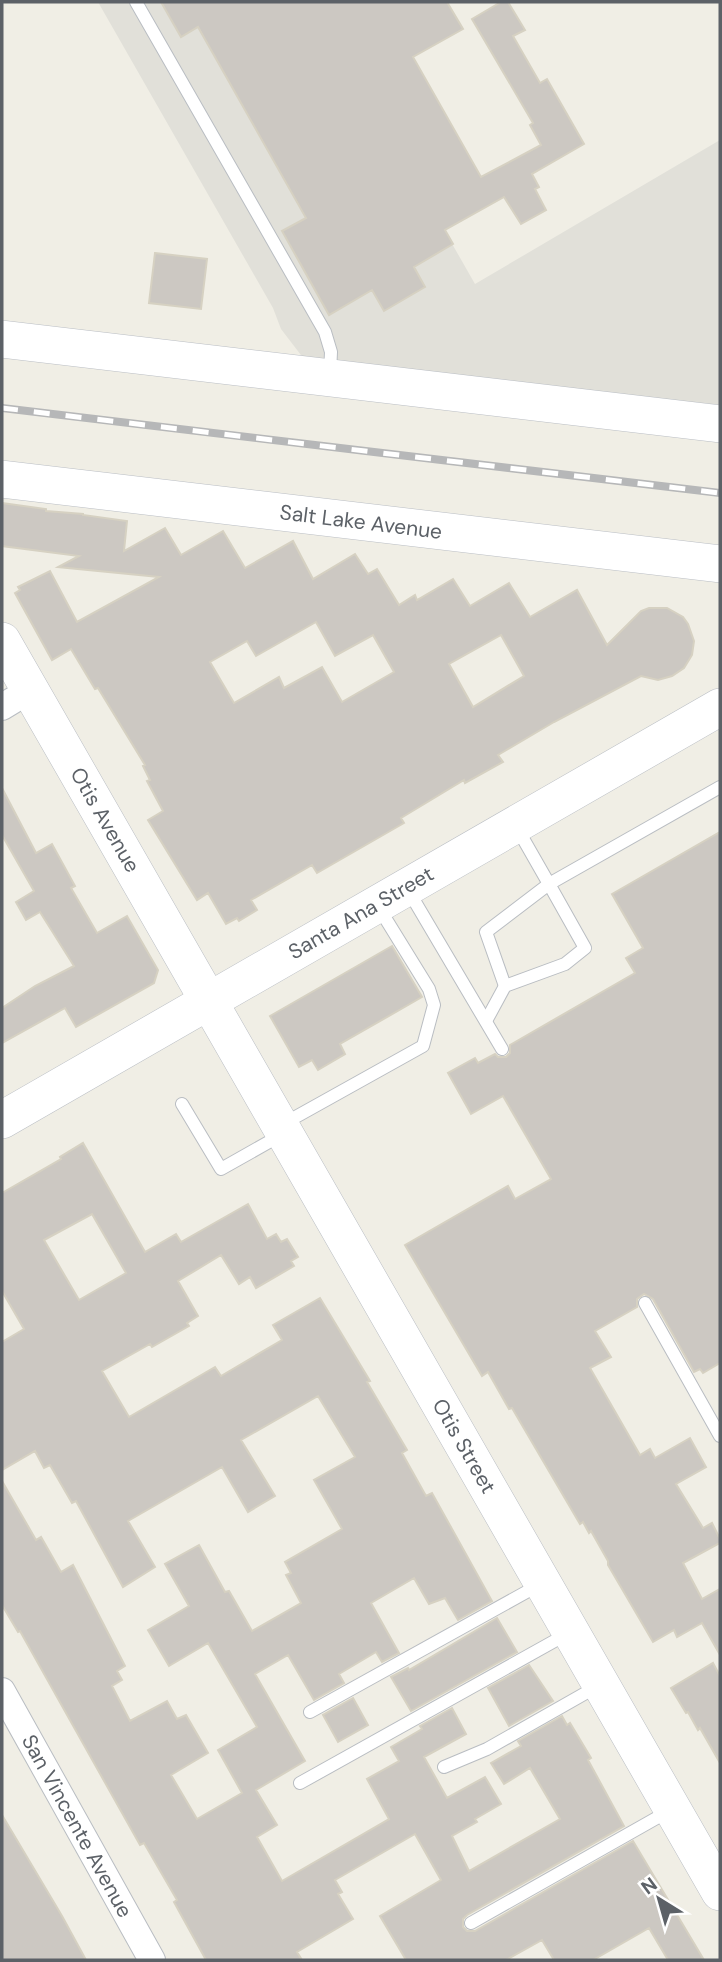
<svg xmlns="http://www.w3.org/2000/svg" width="722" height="1962" font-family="'DM Sans',sans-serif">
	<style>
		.industrial { fill: #e1e0d9 }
		.building { fill: #ccc8c2; stroke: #d6d1c2; stroke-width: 2; fill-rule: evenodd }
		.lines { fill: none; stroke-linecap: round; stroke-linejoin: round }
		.lane-casing { stroke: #b9bdc2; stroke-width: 14 }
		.street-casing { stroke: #b9bdc2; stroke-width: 28 }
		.secondary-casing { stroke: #babec4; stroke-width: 38 }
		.lane { stroke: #fff; stroke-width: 12 }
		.street { stroke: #fff; stroke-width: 26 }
		.secondary { stroke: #fff; stroke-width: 37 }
		.rail-casing { stroke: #b6b7b8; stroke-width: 8 }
		.rail { stroke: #fff; stroke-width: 5; stroke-dasharray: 16; stroke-linecap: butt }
		.labels { text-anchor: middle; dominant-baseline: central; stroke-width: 7; stroke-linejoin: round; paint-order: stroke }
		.street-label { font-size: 21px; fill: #5c6167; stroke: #fff }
	</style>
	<rect width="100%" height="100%" fill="#f0eee5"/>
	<polygon class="industrial" points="98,2 314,2 475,284 720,140 720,405 304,359 281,329 273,308"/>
	<g class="building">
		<polygon points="161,2 447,2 463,29 413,57 481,177 541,145 530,125 533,123 472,19 501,2 508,2 525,30 513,36 540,83 547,79 584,144 532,174 539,187 535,189 546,210 521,224 504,197 445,230 453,244 414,267 425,287 384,311 372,290 329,315 282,231 306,218 198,27 181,37"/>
		<polygon points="155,253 207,259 201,309 149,303"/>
		<path d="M2,503L46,509V511L83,514V515L127,521L124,551L165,528L181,555L223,531L245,568L293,541L313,579L355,554L368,574L377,569L399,605L415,595L417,600L453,579L470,606L509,583L530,617L577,590L607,645L641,611L649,608H667L683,617L688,624L694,641L692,655L684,668L672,676L658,680L641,676L554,722L498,755L503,762L465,783L464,780L401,818L404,823L317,873L312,865L251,900L257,910L239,921L237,918L226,924L208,893L197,900L148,820L163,811L147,781L150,780L143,766L145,765L98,688L95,689L71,649L52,660L15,593L20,590L18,587L50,571L77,622L159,577L58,567L79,556L2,546ZM316,622L335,656L373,635L394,672L342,702L322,667L284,688L279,677L234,703L210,662L247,641L256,656ZM501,635L524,676L473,707L449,664Z"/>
		<polygon points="2,788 36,853 52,844 75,886 71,888 97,933 127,916 158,970 154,983 76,1027 65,1008 2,1043 2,1008 35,986 74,966 40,912 26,920 16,902 34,891 2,835"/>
		<polygon points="720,832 720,1363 703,1373 700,1369 694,1372 653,1299 644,1294 637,1299 637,1307 595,1331 611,1357 590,1368 640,1455 650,1449 655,1458 690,1438 706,1467 676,1484 703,1528 712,1523 720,1539 720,1543 683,1563 702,1599 720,1589 720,1655 702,1623 677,1637 674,1630 653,1642 608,1565 608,1561 591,1531 589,1533 583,1522 580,1524 512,1408 509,1409 488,1372 482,1376 405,1245 508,1186 515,1199 551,1179 503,1096 471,1114 448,1073 475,1058 478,1063 495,1054 498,1057 506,1057 510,1053 510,1045 635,973 626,958 643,948 612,894"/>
		<polygon points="392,946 422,997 340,1044 345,1054 318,1070 312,1060 299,1067 270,1016"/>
		<path d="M83,1143L145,1252L176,1234L181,1242L248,1204L267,1239L276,1234L281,1242L287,1239L298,1257L291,1261L294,1266L256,1288L250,1277L239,1284L221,1255L178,1281L198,1316L187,1323L189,1326L152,1347L150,1344L102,1371L129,1417L215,1367L221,1376L282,1340L273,1325L320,1298L370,1381L367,1382L407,1450L402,1453L426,1496L432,1493L492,1601L458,1620L445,1598L429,1604L414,1578L371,1603L399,1653L382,1662L376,1652L339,1674L344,1683L314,1700L288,1655L255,1674L305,1761L256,1790L277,1825L257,1837L282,1881L389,1819L367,1779L399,1761L391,1747L422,1729L420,1726L452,1708L466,1734L424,1757L447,1798L485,1777L501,1804L475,1819L477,1822L452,1836L469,1871L560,1819L530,1768L504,1784L491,1763L521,1746L518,1741L562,1716L567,1725L570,1723L591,1758L588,1760L624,1826L467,1915L463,1919V1927L467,1931H475L633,1841L704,1960H668L649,1928L593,1960H554L542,1940L506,1960H406L380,1916L441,1880L415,1834L335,1880L342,1892L338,1894L353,1919L297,1952L302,1960H206L174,1902L177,1900L144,1843L140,1845L20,1631L18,1632L2,1605V1481L36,1540L41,1537L61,1572L73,1565L125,1666L117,1671L122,1680L112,1686L130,1721L167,1701L177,1719L186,1715L208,1753L171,1775L197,1819L242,1793L218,1750L257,1727L208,1643L169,1666L148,1630L189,1606L165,1564L199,1545L225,1592L229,1591L252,1631L301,1603L286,1575L291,1573L285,1562L342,1529L314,1480L355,1457L318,1396L241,1440L275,1496L248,1512L222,1467L128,1521L155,1567L123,1587L76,1501L72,1503L50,1465L44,1468L35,1451L2,1470V1342L24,1329L2,1291V1193L61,1159L60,1157ZM92,1214L126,1273L79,1300L44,1240Z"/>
		<polygon points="497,1618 517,1652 411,1711 391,1677 408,1668 409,1670"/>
		<polygon points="713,1663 720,1676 720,1763 700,1728 698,1730 688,1712 686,1713 671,1688"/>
		<polygon points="529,1665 553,1701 509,1726 488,1688"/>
		<polygon points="353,1698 368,1725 338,1742 323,1715"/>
		<polygon points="2,1815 62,1916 86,1960 2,1960"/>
	</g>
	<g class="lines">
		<defs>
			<g id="lane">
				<polyline points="136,2 325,332 331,352 330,373"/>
				<polyline points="408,890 502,1049"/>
				<polyline points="505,986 486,932 549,884 517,828"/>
				<polyline points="486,1021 505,986 565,964 585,948 549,884 720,787"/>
				<polyline points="182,1104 221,1169 283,1134"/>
				<polyline points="283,1124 423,1046 434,1005 429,989 379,908"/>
				<polyline points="645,1303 720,1436"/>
				<polyline points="310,1712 539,1585"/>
				<polyline points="444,1767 487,1749 598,1686"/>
				<polyline points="300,1783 567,1634"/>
				<polyline points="471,1923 669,1811"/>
			</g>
			<g id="street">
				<polyline points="2,707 30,690"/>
				<polyline points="2,1691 152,1960"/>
			</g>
			<g id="secondary">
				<polyline points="2,339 720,424"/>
				<polyline points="2,479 720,564"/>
				<polyline points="2,641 720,1892"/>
				<polyline points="2,1120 720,707"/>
			</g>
		</defs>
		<use href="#lane" class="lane-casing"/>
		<use href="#street" class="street-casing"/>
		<use href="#secondary" class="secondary-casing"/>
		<use href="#lane" class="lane"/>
		<use href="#street" class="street"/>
		<use href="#secondary" class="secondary"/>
		<defs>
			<polyline id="rail" points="2,408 720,493"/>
		</defs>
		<use href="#rail" class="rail-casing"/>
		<use href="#rail" class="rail"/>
	</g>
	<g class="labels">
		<g class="street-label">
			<text transform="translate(361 522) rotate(7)">Salt Lake Avenue</text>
			<text transform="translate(105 820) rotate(60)">Otis Avenue</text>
			<text transform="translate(361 913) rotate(-30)">Santa Ana Street</text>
			<text transform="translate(464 1446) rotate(60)">Otis Street</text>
			<text transform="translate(77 1826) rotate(61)">San Vincente Avenue</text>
		</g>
	</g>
	<rect width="722" height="1962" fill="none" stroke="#5c6167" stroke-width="7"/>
	<g transform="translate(659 1899) rotate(323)" stroke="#ffffff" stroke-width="5" paint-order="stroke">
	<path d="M0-5L12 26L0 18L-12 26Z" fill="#5c6167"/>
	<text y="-10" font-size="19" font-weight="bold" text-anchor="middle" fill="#5c6167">N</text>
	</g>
</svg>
